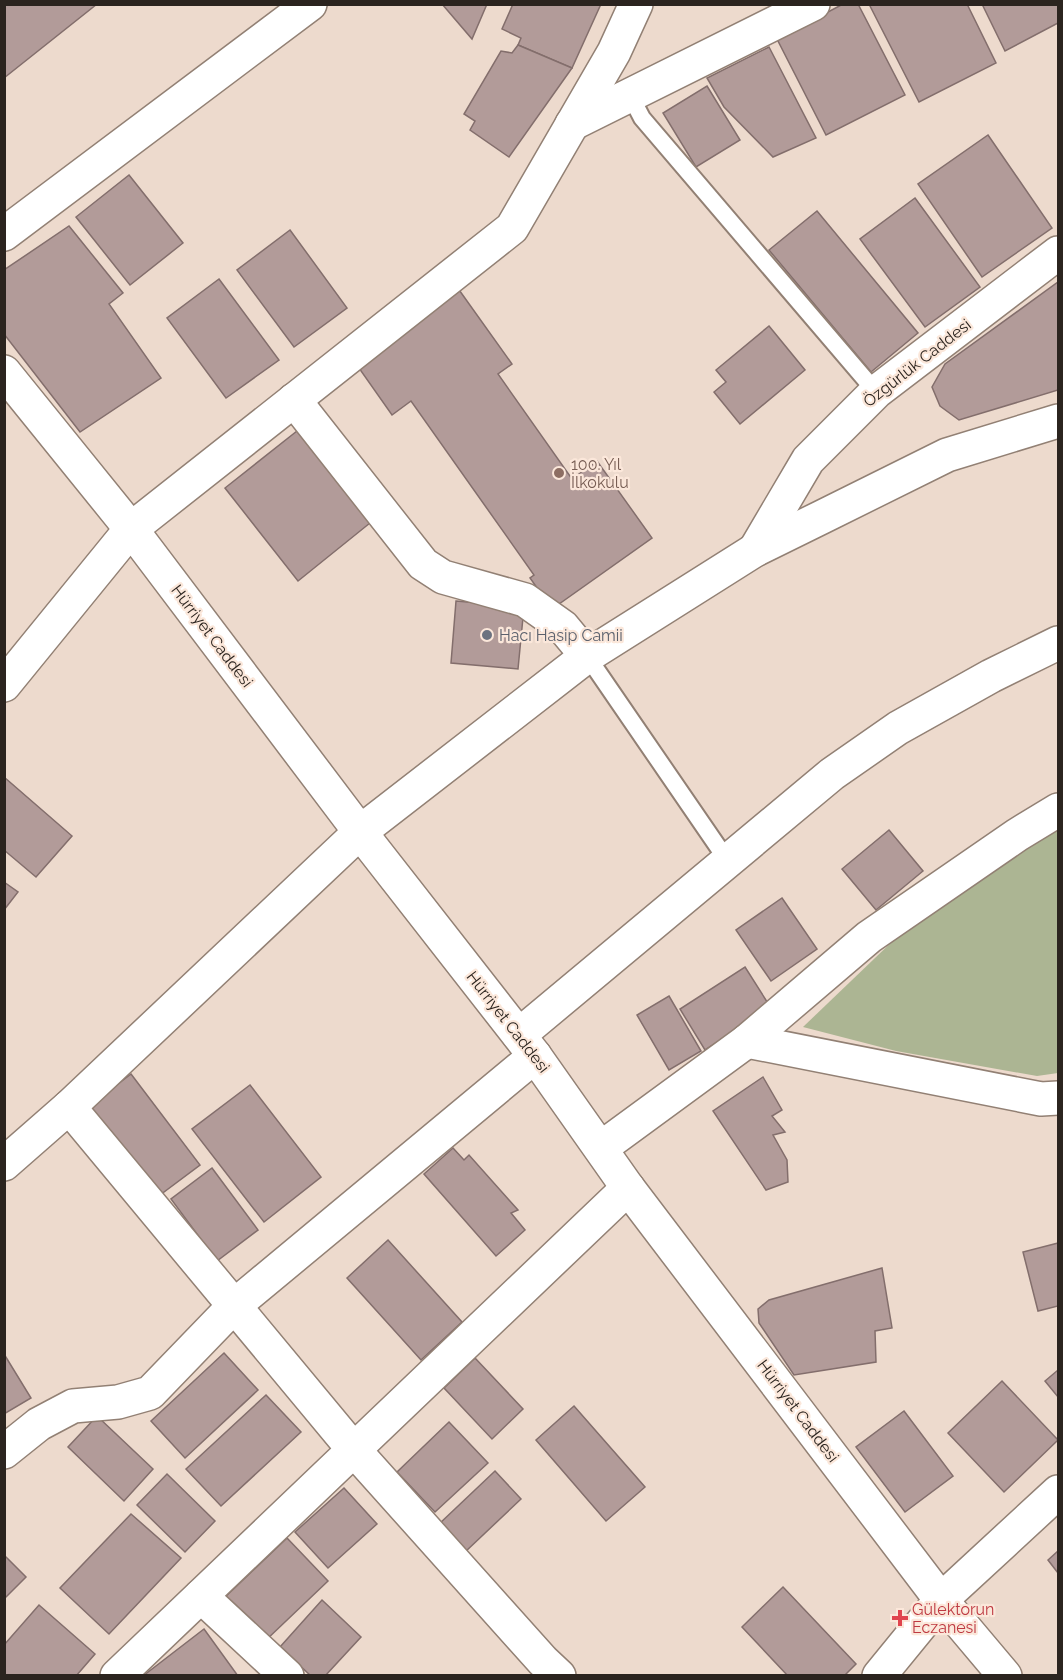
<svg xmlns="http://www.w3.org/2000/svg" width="1063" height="1680" font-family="Raleway,sans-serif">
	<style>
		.green { fill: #acb593 }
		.building { fill: #b29b99; stroke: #836e6c; stroke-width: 1.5 }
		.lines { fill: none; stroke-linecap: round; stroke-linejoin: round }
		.service-casing { stroke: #928074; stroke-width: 20 }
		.minor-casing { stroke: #928074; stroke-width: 36 }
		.tertiary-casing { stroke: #928074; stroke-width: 36 }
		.secondary-casing { stroke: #928074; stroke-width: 36 }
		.service { stroke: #fff; stroke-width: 16 }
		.minor { stroke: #fff; stroke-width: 33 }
		.tertiary { stroke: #fff; stroke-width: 33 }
		.secondary { stroke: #fff; stroke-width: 33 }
		.education-dot { fill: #8d6e63; stroke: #fbe7da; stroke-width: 2 }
		.worship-dot { fill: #6b7280; stroke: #fbe7da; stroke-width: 2 }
		.health-dot { fill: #e0444e; stroke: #fbe7da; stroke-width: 2 }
		.labels { text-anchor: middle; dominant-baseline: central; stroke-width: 4.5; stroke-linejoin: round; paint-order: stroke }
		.street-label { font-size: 16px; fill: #2b241f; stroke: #fbe7da }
		.education-label { font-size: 16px; fill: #785e54; stroke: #fbe7da; text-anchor: start }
		.worship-label { font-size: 16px; fill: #5b616d; stroke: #fbe7da; text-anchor: start }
		.health-label { font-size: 16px; fill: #be3a42; stroke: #fbe7da; text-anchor: start }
	</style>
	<rect width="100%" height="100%" fill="#eddacd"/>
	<polygon class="green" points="1058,829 1058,1073 1037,1076 896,1051 803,1027 923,912"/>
	<g class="building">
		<polygon points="4,4 97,4 4,78"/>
		<polygon points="442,4 487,4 472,39"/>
		<polygon points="513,4 601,4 572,68 518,45 521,38 502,29"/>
		<polygon points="843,4 858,4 905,95 826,135 777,39"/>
		<polygon points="869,4 967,4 996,63 919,102"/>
		<polygon points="982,4 1058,4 1058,23 1005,51"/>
		<polygon points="518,45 572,68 509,157 470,130 475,121 464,114 501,51 512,53"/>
		<polygon points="769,47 816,138 773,157 724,107 707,78"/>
		<polygon points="707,86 740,140 696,167 663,113"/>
		<polygon points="988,135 1052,228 982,277 918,184"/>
		<polygon points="129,175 183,243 130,285 76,217"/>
		<polygon points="915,198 980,287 925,327 860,239"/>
		<polygon points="817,211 918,333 871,372 769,250"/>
		<polygon points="69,226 123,293 109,304 161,378 80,432 4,334 4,270"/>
		<polygon points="290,230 347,308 294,347 237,270"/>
		<polygon points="219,279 279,360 226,398 167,318"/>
		<polygon points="1058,282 1058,390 959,420 940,406 932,387 945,364"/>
		<polygon points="457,287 512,364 498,374 572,479 597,461 652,538 552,609 530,578 534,575 411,401 392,415 354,361"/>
		<polygon points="769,326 805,370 740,424 714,392 726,382 716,370"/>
		<polygon points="297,431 370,523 298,581 225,488"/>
		<polygon points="456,601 524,607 518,669 451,663"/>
		<polygon points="4,777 72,836 36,877 4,850"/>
		<polygon points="889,830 923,871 876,910 842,869"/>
		<polygon points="4,882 18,892 4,910"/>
		<polygon points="782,898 817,949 771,981 736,930"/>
		<polygon points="745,967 771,1008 705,1050 680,1009"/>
		<polygon points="669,996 701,1051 669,1070 637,1015"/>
		<polygon points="131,1074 200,1165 156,1198 88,1107"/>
		<polygon points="763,1077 782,1110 772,1116 785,1132 773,1135 787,1160 788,1182 766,1190 713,1111"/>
		<polygon points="250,1085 321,1177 264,1222 192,1129"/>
		<polygon points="453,1148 464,1160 469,1155 518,1210 511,1213 525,1230 496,1256 424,1174"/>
		<polygon points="212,1168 258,1230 217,1261 171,1199"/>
		<polygon points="388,1240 462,1322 421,1360 347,1278"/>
		<polygon points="1058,1243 1058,1306 1038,1311 1023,1252"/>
		<polygon points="882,1268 892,1328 875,1331 876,1362 794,1375 759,1323 758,1309 769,1300"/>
		<polygon points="224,1353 258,1390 185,1458 151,1421"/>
		<polygon points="4,1354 31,1398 4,1414"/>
		<polygon points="475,1358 523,1409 492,1439 444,1388"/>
		<polygon points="1058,1370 1058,1397 1045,1381"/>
		<polygon points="1002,1381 1058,1440 1004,1492 948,1433"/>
		<polygon points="266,1395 301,1432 221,1506 186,1469"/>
		<polygon points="574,1406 645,1487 606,1521 536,1440"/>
		<polygon points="904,1411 953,1476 905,1512 856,1447"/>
		<polygon points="97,1416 153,1469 124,1501 68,1447"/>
		<polygon points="449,1422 488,1463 435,1512 397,1472"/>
		<polygon points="495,1471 521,1499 464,1553 438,1525"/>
		<polygon points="167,1474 215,1521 185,1552 137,1505"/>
		<polygon points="344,1488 377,1524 328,1568 295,1532"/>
		<polygon points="131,1514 181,1558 109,1634 60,1588"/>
		<polygon points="287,1538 328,1581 264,1642 223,1599"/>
		<polygon points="1058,1551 1058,1573 1048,1560"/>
		<polygon points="4,1555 26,1577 4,1599"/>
		<polygon points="783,1587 856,1664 844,1676 788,1676 742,1627"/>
		<polygon points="322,1600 361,1637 325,1676 311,1676 280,1647"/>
		<polygon points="39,1605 95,1654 76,1676 4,1676 4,1645"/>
		<polygon points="204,1629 238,1676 143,1676"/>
	</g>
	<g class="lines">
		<defs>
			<g id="service">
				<polyline points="630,95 642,118 876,392"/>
				<polyline points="587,656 727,860"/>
			</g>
			<g id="minor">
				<polyline points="572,124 813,4"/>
				<polyline points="4,234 310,4"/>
				<polyline points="294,400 423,564 443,577 525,600 563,627 587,656"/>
				<polyline points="519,1035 832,774 898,728 991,676 1058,643"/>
				<polyline points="747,1041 1041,1099 1058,1098"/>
				<polyline points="69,1107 354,1450 543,1661 559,1676"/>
				<polyline points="601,1148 747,1041 869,937 1017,835 1058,810"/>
				<polyline points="4,1452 39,1424 73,1406 118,1402 150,1393 234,1306 535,1056"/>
				<polyline points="201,1596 287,1676"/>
				<polyline points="117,1676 628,1188"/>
			</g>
			<g id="tertiary">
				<polyline points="4,372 131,529 360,832 535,1056 628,1188 941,1600 1005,1676"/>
				<polyline points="755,550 808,460 876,392 1058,253"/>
				<polyline points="4,685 131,529 512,228 614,52 636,4"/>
				<polyline points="879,1676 941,1600 1058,1492"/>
			</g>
			<polyline id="secondary" points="4,1164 69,1107 360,832 587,656 755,550 822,517 947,455 1058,421"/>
		</defs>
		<use href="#service" class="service-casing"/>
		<use href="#minor" class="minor-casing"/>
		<use href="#tertiary" class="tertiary-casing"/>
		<use href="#secondary" class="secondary-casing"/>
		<use href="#service" class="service"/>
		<use href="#minor" class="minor"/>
		<use href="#tertiary" class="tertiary"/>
		<use href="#secondary" class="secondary"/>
	</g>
	<circle class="education-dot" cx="559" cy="473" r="6"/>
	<circle class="worship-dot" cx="487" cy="635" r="6"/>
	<path class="health-dot" d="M897 1609h6v6h6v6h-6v6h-6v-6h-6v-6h6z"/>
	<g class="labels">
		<g class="street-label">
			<text transform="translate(917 363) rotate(-38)">Özgürlük Caddesi</text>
			<text transform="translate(212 636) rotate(53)">Hürriyet Caddesi</text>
			<text transform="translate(508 1022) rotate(52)">Hürriyet Caddesi</text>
			<text transform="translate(798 1411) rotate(53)">Hürriyet Caddesi</text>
		</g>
		<g class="education-label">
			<text x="571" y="464">100. Yıl<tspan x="571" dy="18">İlkokulu</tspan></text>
		</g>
		<g class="worship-label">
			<text x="499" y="635">Hacı Hasip Camii</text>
		</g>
		<g class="health-label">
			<text x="912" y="1609">Gülektorun<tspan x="912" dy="18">Eczanesi</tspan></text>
		</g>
	</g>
	<rect width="1063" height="1680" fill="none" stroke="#2b241f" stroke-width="12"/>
</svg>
